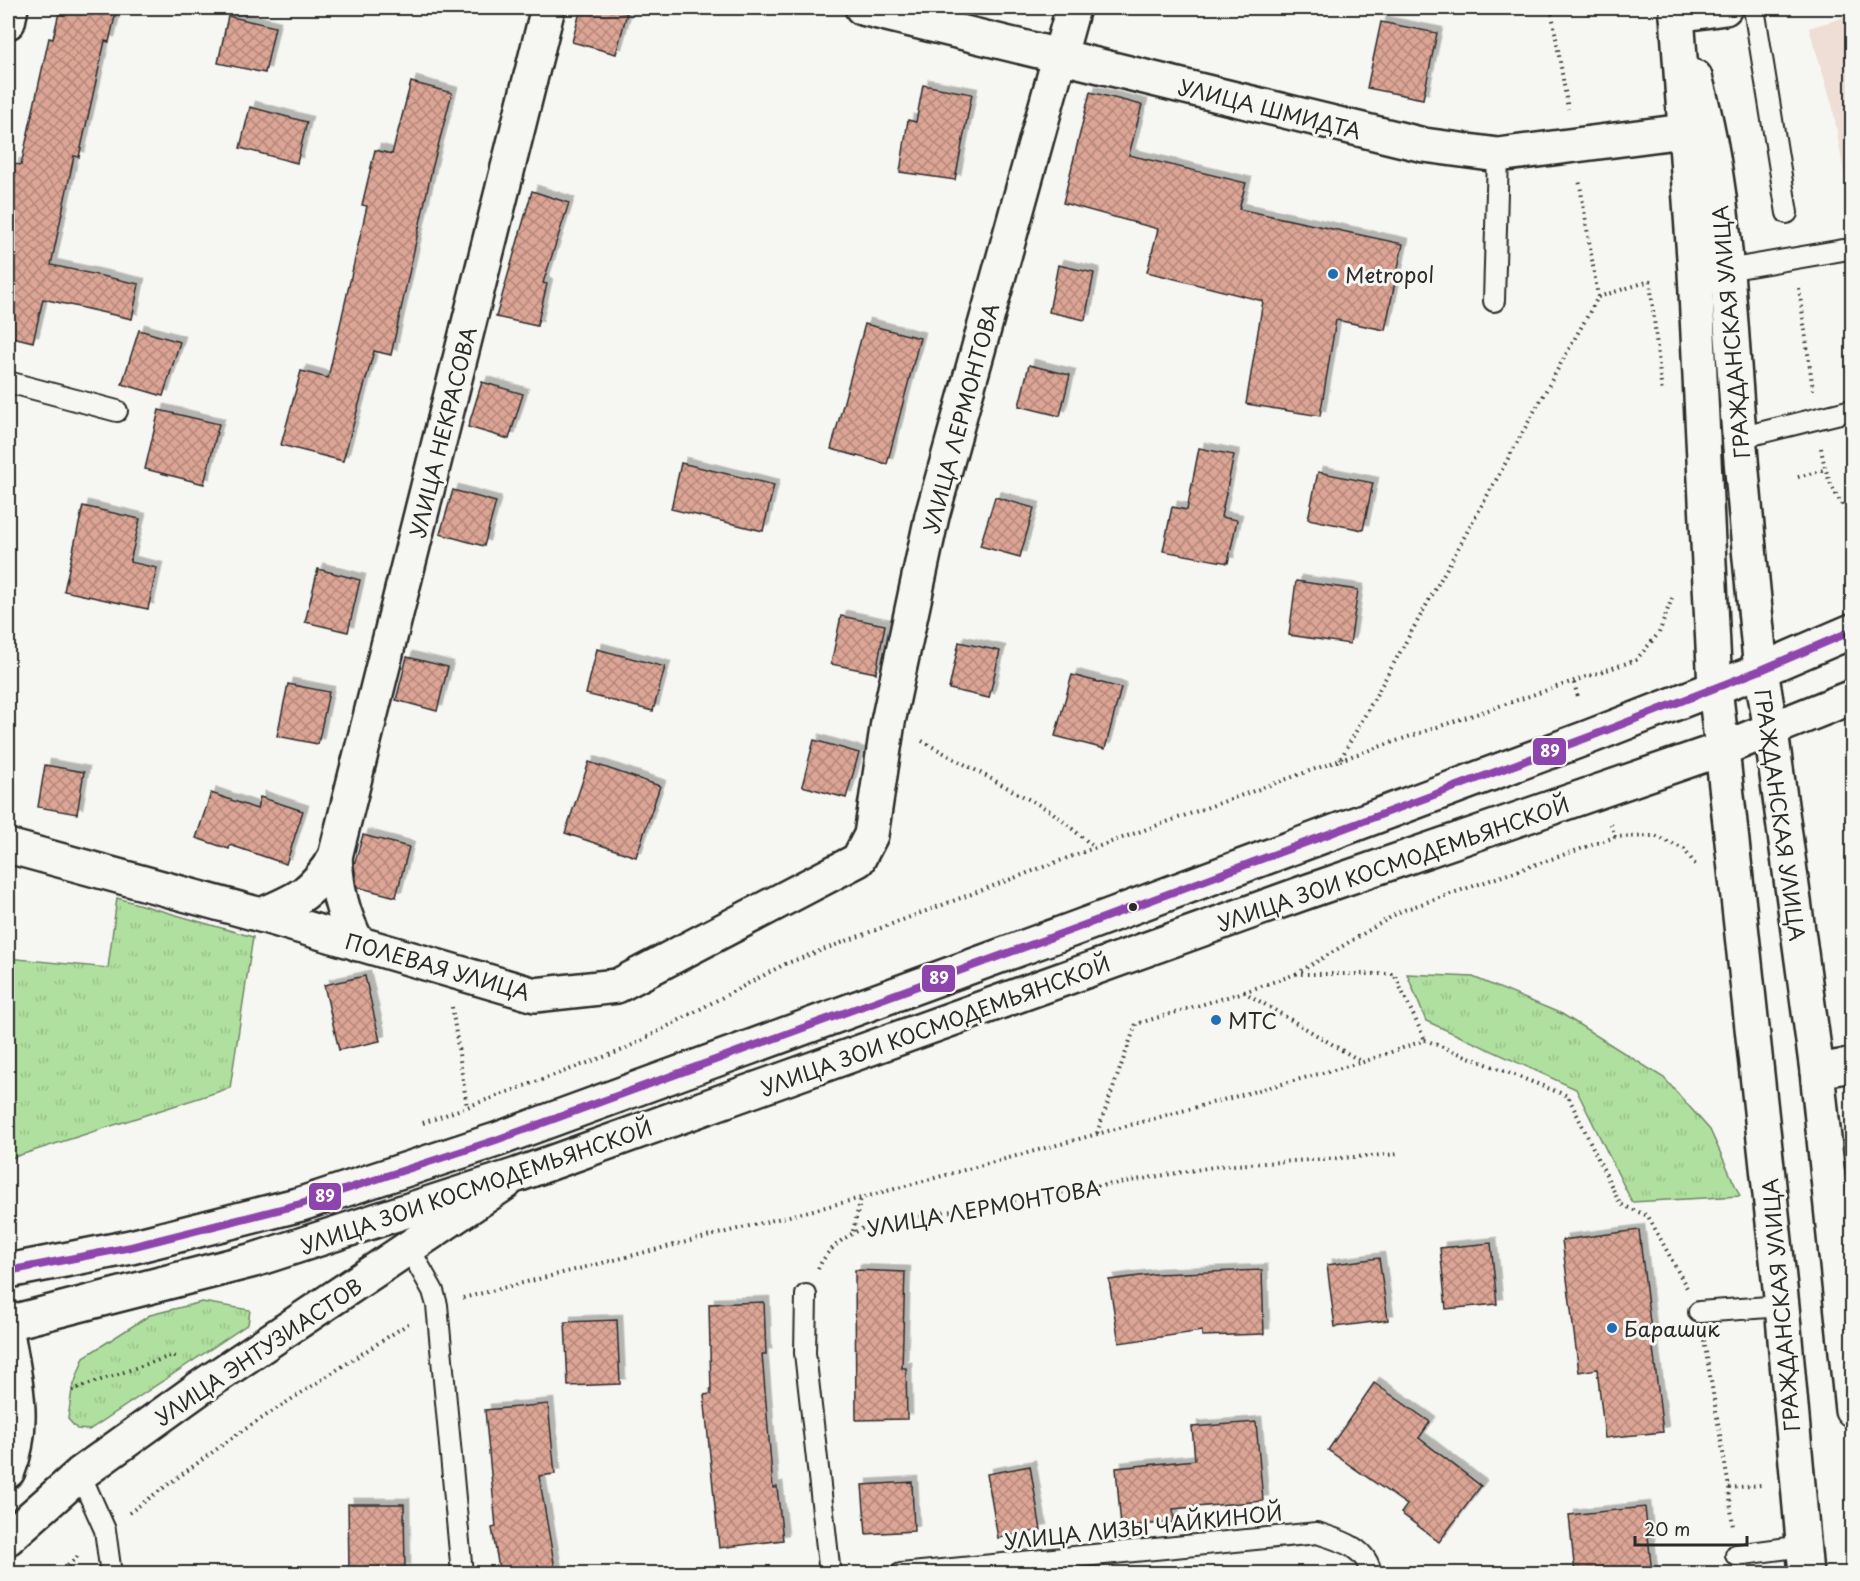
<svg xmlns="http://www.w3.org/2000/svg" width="1860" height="1581" font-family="'Playpen Sans',sans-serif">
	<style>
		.built { fill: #eeded6 }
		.grass { fill: url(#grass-tufts); stroke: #6e8665; stroke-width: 1.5 }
		.building { fill: url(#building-cross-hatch); stroke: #2b2b2b; stroke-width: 1.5; filter: url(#shadow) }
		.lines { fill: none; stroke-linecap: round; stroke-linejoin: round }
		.lane-casing { stroke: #2b2b2b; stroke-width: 24 }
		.street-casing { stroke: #2b2b2b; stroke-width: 38 }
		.secondary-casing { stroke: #2b2b2b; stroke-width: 38 }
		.primary-casing { stroke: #2b2b2b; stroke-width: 38 }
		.path { stroke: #2b2b2b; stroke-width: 4; stroke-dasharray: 1.5 4.5; stroke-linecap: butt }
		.lane { stroke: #f6f6f2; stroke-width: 20 }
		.street { stroke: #f6f6f2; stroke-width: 33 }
		.secondary { stroke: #f6f6f2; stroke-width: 33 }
		.primary { stroke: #f6f6f2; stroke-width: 33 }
		.bus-1-casing { stroke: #f6f6f2; stroke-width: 12 }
		.bus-1 { stroke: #8e44ad; stroke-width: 8 }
		.poi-dot { fill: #1f6fb2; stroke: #f6f6f2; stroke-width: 2 }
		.bus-dot { fill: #2b2b2b; stroke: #f6f6f2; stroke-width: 2 }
		.labels { text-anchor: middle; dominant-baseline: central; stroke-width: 6; stroke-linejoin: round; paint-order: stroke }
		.street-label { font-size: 21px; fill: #2b2b2b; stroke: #f6f6f2 }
		.poi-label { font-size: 21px; fill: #2b2b2b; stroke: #f6f6f2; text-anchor: start }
		.line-badge { stroke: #f6f6f2; stroke-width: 2 }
		.badge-label { font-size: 16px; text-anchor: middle; font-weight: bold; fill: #fff }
	</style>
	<defs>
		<pattern id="grass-tufts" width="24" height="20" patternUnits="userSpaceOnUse" patternTransform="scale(1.5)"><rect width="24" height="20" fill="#b0e09f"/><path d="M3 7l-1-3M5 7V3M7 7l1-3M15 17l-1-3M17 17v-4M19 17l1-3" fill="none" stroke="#98c089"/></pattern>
		<pattern id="building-cross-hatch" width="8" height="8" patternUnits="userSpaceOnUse" patternTransform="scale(1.5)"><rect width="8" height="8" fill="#dca595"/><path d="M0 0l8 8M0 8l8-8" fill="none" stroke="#b3877a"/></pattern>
		<filter id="shadow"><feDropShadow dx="5.5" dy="-5.5" stdDeviation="0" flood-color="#0004"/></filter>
	</defs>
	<rect width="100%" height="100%" fill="#f6f6f2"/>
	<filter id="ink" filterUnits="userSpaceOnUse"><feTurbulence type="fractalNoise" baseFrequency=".0167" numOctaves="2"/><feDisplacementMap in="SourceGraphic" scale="12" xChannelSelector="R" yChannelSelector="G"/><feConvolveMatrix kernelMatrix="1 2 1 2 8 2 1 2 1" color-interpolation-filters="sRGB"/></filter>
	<g filter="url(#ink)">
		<polygon class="built" points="1852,15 1852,253 1851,213 1832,104 1809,28"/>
		<g class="grass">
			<polygon points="117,898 253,937 230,1088 8,1159 8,958 108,968"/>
			<polygon points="1407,974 1473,977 1562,1014 1664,1078 1710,1130 1740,1196 1632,1202 1576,1089 1426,1021"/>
			<polygon points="202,1302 250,1310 248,1324 89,1430 77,1429 68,1419 72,1390 84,1357 150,1315"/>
		</g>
		<g class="building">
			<polygon points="60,8 117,8 109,42 105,41 79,157 74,156 51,265 139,284 132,319 43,299 33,342 8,336 8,196 14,164 21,165 49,38 53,39"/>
			<polygon points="581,8 605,8 627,13 616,54 572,42"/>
			<polygon points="228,16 275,27 265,73 218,63"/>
			<polygon points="1381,22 1437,33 1423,99 1367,88"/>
			<polygon points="411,82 452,93 432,169 391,355 374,351 343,461 281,445 301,371 328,378 367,206 362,205 375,150 392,154"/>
			<polygon points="923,85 972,94 955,180 900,172 908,120 916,122"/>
			<polygon points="1090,92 1142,105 1129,155 1246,183 1239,209 1403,244 1385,330 1336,320 1320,416 1246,404 1263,301 1147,272 1158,229 1063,203"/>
			<polygon points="250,107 307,122 297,163 240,148"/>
			<polygon points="532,191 569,203 543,283 547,284 537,326 496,317"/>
			<polygon points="1058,265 1094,273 1085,320 1049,312"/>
			<polygon points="865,324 920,338 887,464 831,449"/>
			<polygon points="139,330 180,342 163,396 122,384"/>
			<polygon points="1029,365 1070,375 1060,416 1019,406"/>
			<polygon points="482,382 523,394 509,439 468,427"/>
			<polygon points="159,410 219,424 204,484 145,469"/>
			<polygon points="1199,448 1234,455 1221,517 1237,520 1228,563 1163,551 1172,507 1187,510"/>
			<polygon points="681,463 774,485 763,531 671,509"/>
			<polygon points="1318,472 1373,483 1363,530 1308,519"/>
			<polygon points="453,490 496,502 484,546 440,534"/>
			<polygon points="995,497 1034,508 1020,557 980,546"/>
			<polygon points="83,506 140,519 130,562 157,568 148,609 64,591"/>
			<polygon points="318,569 360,580 348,632 305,622"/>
			<polygon points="1296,581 1358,590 1350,644 1289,635"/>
			<polygon points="841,616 885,625 876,673 831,664"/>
			<polygon points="959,642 1000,651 989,698 949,689"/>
			<polygon points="597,649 665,667 653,711 586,694"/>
			<polygon points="407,657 448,667 437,711 396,700"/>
			<polygon points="1072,675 1121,688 1105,749 1055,736"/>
			<polygon points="288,684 329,692 318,744 277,736"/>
			<polygon points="814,740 859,753 846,798 802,786"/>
			<polygon points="589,762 660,786 636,857 565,833"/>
			<polygon points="45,765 84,772 77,814 38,807"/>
			<polygon points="211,793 257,809 260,797 303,811 286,864 230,845 229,849 196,838"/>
			<polygon points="363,835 409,847 396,897 357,887 354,865"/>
			<polygon points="365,976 380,1041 339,1050 324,985"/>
			<polygon points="1639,1230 1663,1432 1605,1438 1597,1369 1579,1372 1562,1240"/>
			<polygon points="1491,1243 1497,1304 1446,1309 1440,1248"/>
			<polygon points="1379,1258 1388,1320 1335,1327 1327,1265"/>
			<polygon points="855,1270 905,1272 902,1368 906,1368 907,1419 856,1420"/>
			<polygon points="1262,1270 1264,1334 1202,1336 1202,1331 1119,1343 1109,1280 1155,1274"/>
			<polygon points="764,1302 766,1354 762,1354 773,1488 777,1487 783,1540 719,1548 704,1395 711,1394 709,1304"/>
			<polygon points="617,1320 620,1384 568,1386 565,1322"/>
			<polygon points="1374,1383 1430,1422 1419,1438 1481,1486 1439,1542 1401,1513 1407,1505 1328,1450"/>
			<polygon points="548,1404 555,1474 539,1476 556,1574 500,1574 492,1528 496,1527 485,1410"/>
			<polygon points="1256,1422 1263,1501 1173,1509 1174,1522 1121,1527 1116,1468 1195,1460 1192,1427"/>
			<polygon points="1030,1466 1041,1530 998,1538 987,1474"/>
			<polygon points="912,1482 914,1531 866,1534 862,1485"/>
			<polygon points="348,1504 404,1504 405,1569 349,1570"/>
			<polygon points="1645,1507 1652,1574 1575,1574 1569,1515"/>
		</g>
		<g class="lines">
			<defs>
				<g id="lane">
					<polyline points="1754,8 1787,213"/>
					<polyline points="1727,270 1843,250"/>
					<polyline points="1494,301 1498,155"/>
					<polyline points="8,382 117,411"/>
					<polyline points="1739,438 1852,410"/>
					<polyline points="409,1248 433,1291 437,1305 462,1574"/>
					<polyline points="806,1295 805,1353 830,1574"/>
					<polyline points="1699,1312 1782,1306"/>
					<polyline points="80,1474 105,1530 111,1574"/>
					<polyline points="1736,1555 1803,1546"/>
					<path d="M901,1574L1317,1533C1339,1540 1367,1547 1371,1574"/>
				</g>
				<g id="street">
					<polyline points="862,8 1424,145 1498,155 1684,131"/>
					<polyline points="1677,15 1725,8"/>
					<polyline points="8,22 11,8"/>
					<polyline points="8,846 261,915 535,995 617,986 858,860 871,835 888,722 932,516 1073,8"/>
					<polyline points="335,857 548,8"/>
					<path d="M261,915C299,899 313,893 335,857C337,890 342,914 358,944"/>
					<polyline points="1817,1071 1852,1065"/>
				</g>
				<g id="secondary">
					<polyline points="1677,15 1695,272 1715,688"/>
					<path d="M1695,77C1724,179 1728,287 1736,393C1742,486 1752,578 1761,670"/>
					<polyline points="1771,731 1817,1071 1852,1410"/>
					<polyline points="1722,749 1782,1306 1806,1574"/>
					<path d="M8,1338C16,1384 26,1427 8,1471"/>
					<polyline points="8,1538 80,1474 201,1387 505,1183"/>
				</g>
				<g id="primary">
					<polyline points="1761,670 1771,731"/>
					<polyline points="1715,688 1722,749"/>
					<polyline points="8,1271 131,1247 301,1204 496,1140 1071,930 1589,737 1761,670 1852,631"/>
					<polyline points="8,1323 254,1260 517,1175 1306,892 1722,749 1852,697"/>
				</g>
			</defs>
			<use href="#lane" class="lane-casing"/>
			<use href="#street" class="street-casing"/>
			<use href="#secondary" class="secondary-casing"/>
			<use href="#primary" class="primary-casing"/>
			<g class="path">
				<polyline points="1551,8 1568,109"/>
				<polyline points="1799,288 1813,390"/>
				<polyline points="1598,297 1650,281 1662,394"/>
				<path d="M1821,448C1825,475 1834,496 1852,517"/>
				<polyline points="1798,477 1824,470"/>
				<polyline points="1574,683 1578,697"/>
				<polyline points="922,741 1052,812 1094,847"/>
				<polyline points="1340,760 1636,660 1659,633 1672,598"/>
				<polyline points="1611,824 1615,837"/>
				<polyline points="1296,974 1401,911 1615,837 1655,836 1684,849 1697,867"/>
				<polyline points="1244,992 1296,974 1394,974 1425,1040"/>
				<polyline points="452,1007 467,1107"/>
				<polyline points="423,1123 623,1050 785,964 1094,848 1340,760 1598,297 1579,179"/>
				<polyline points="1097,1133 1136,1024 1244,992 1362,1062"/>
				<polyline points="853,1231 861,1198"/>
				<path d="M818,1269C828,1246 852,1231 875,1224L1219,1166L1400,1154"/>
				<polyline points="463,1298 861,1198 1363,1062 1425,1040 1568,1096 1620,1204 1648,1216 1687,1288"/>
				<polyline points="1704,1340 1729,1488 1733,1528"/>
				<polyline points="72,1390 173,1355 177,1359"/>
				<polyline points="1729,1488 1761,1485"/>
				<polyline points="129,1513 236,1435 411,1322"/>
				<polyline points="59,1574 80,1554"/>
			</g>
			<use href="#lane" class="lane"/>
			<use href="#street" class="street"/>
			<use href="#secondary" class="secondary"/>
			<use href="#primary" class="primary"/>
			<defs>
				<polyline id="bus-1" points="8,1271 131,1247 301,1204 496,1140 1071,930 1589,737 1761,670 1852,631"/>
			</defs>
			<use href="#bus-1" class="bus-1-casing"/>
			<use href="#bus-1" class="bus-1"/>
		</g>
	</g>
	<g class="poi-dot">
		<circle cx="1333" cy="274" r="6"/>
		<circle cx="1216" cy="1020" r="6"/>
		<circle cx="1612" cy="1328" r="6"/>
	</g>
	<circle class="bus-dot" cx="1133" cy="907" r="5"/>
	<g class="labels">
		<g class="street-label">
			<text transform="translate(1270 108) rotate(14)">УЛИЦА ШМИДТА</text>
			<text transform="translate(1730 332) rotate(-95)">ГРАЖДАНСКАЯ УЛИЦА</text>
			<text transform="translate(960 418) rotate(-75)">УЛИЦА ЛЕРМОНТОВА</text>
			<text transform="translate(442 432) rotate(-76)">УЛИЦА НЕКРАСОВА</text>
			<text transform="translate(1781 815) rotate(82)">ГРАЖДАНСКАЯ УЛИЦА</text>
			<text transform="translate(1393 863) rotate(-19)">УЛИЦА ЗОИ КОСМОДЕМЬЯНСКОЙ</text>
			<text transform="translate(438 966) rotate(16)">ПОЛЕВАЯ УЛИЦА</text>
			<text transform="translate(935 1025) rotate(-20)">УЛИЦА ЗОИ КОСМОДЕМЬЯНСКОЙ</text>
			<text transform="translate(476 1186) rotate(-19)">УЛИЦА ЗОИ КОСМОДЕМЬЯНСКОЙ</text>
			<text transform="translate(983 1207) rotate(-10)">УЛИЦА ЛЕРМОНТОВА</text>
			<text transform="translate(1780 1305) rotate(-95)">ГРАЖДАНСКАЯ УЛИЦА</text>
			<text transform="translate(258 1351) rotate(-34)">УЛИЦА ЭНТУЗИАСТОВ</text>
			<text transform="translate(1143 1526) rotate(-6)">УЛИЦА ЛИЗЫ ЧАЙКИНОЙ</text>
		</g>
		<g class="poi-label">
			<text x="1345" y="274">Metropol</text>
			<text x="1228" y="1020">МТС</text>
			<text x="1624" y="1328">Барашик</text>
		</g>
	</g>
	<g class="line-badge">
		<rect x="1532" y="737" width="35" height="29" rx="6" fill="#8e44ad"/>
		<rect x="921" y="964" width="35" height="29" rx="6" fill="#8e44ad"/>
		<rect x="308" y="1182" width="34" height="29" rx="6" fill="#8e44ad"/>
	</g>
	<g class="badge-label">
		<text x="1550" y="757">89</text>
		<text x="939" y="984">89</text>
		<text x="325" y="1202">89</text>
	</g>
	<rect width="1860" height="1581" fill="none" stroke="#f6f6f2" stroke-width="30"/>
	<rect x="15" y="15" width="1830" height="1551" fill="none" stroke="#2b2b2b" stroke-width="2" filter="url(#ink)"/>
	<path d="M1635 1536v9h112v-9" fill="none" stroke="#2b2b2b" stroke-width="3"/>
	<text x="1644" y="1536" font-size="18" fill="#2b2b2b" stroke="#f6f6f2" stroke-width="4.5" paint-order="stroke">20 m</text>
</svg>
